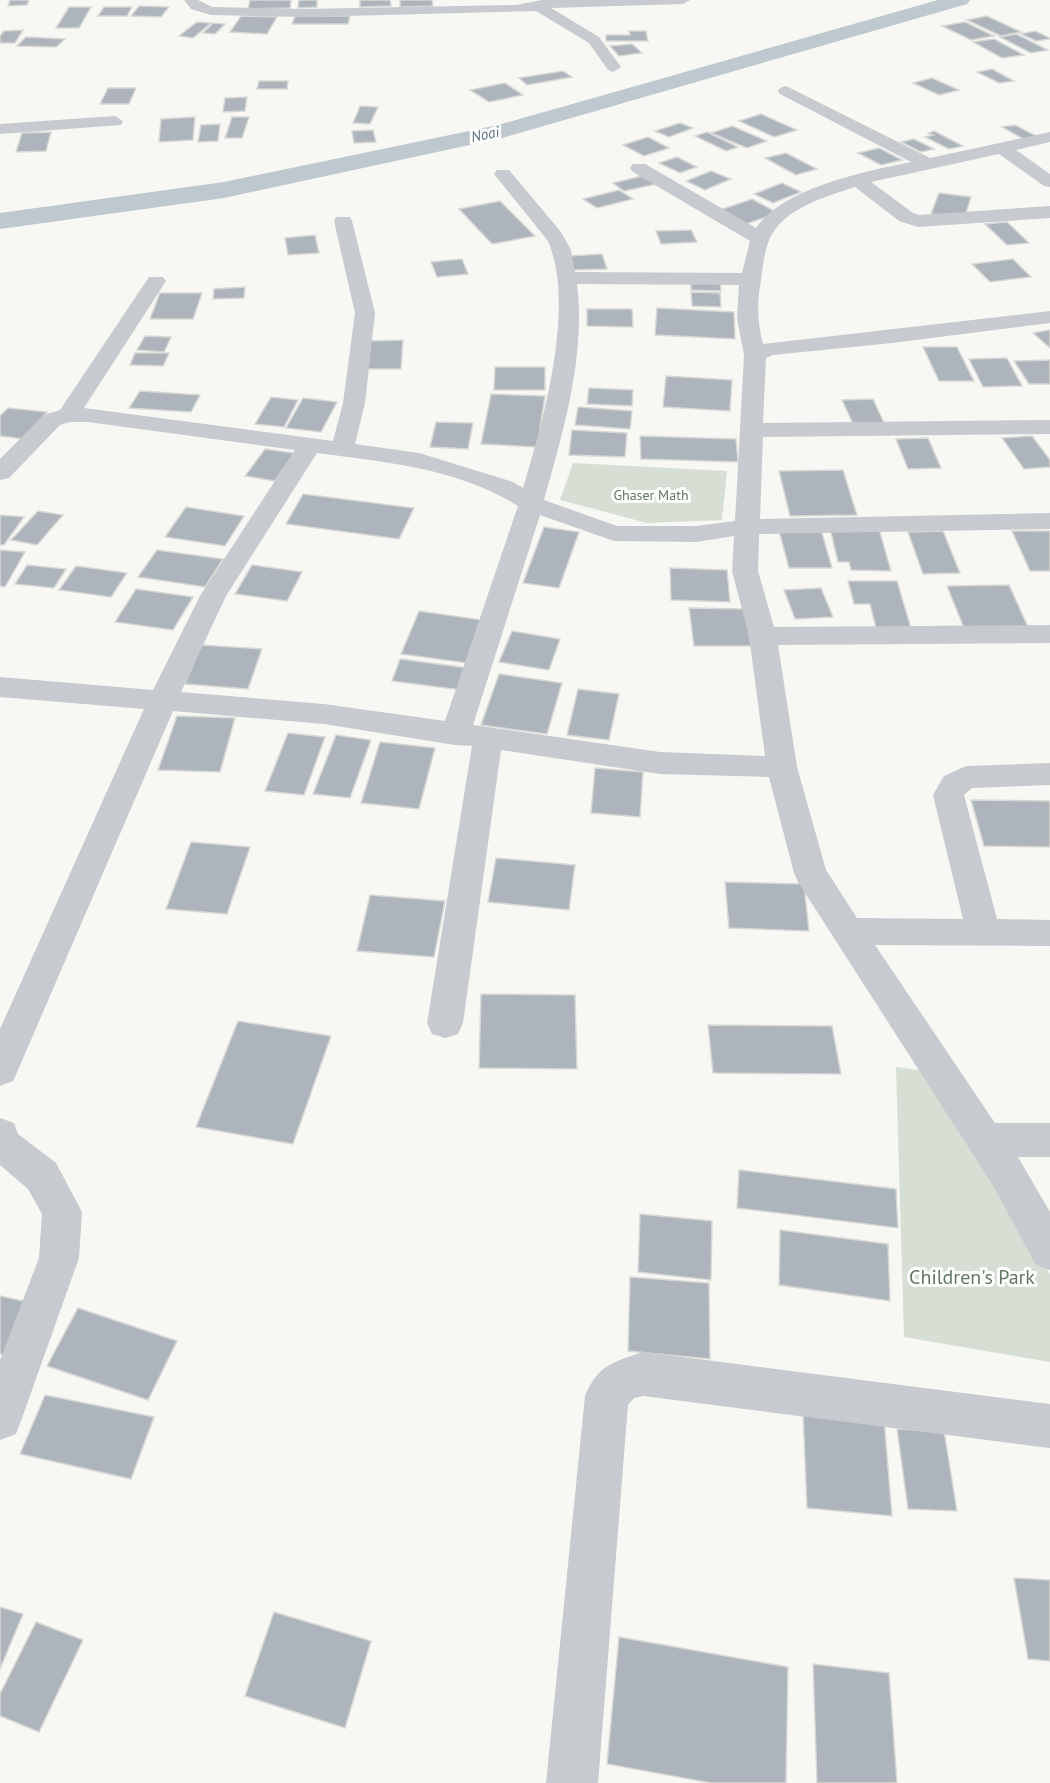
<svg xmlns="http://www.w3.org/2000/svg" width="1050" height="1783" font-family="'PT Sans',sans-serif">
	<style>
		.green { fill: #d7dfd5 }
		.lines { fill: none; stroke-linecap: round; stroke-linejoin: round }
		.canal { fill: #bec8ce; fill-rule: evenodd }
		.building { fill: #adb4bb; stroke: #d8d9d6; stroke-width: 1.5 }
		.minor { fill: #c7cace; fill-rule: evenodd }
		.labels { text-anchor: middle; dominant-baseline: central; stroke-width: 6; stroke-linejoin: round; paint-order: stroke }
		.far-park-label { font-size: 14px; fill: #627860; stroke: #fff }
		.far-water-label { font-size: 15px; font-style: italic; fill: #607583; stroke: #fff }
		.near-park-label { font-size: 20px; fill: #627860; stroke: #fff }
	</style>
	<rect width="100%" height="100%" fill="#f7f7f4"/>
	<g class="green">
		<polygon points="573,463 727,471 722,520 647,523 560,500"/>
		<polygon points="896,1067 925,1071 993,1168 1050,1275 1050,1362 904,1337"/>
	</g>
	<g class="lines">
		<polygon class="canal" points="938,0 970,0 967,4 502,138 224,198 0,229 0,213 224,182 498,125"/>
	</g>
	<g class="building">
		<polygon points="10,0 29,0 27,5 8,6"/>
		<polygon points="250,0 291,0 290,8 248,9"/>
		<polygon points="299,0 317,0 317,7 298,8"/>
		<polygon points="360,0 390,0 391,6 360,7"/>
		<polygon points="400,0 432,0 433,6 400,7"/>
		<polygon points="139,6 169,7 161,17 131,16"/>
		<polygon points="69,7 91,7 79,28 56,28"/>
		<polygon points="104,7 132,7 127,16 98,16"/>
		<polygon points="241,16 277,17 267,34 230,32"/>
		<polygon points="295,16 350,16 348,24 292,24"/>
		<polygon points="987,16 1021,32 1001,36 967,20"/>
		<polygon points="197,22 211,23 193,38 179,36"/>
		<polygon points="965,22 994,36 971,40 942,26"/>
		<polygon points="213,23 225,24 215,34 203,33"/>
		<polygon points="23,30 15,43 0,43 0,36 4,31"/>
		<polygon points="629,31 646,31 648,41 606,41 606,35 630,35"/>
		<polygon points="1035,31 1050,38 1050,39 1036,41 1021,34"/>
		<polygon points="1016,34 1048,50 1031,53 1000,37"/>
		<polygon points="26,37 65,39 56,47 17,46"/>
		<polygon points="994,39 1024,55 1002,58 973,42"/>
		<polygon points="632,44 642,53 619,56 610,46"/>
		<polygon points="992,69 1014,81 999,83 977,72"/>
		<polygon points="563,71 572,77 527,85 519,78"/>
		<polygon points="932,78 959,90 939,95 913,83"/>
		<polygon points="259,81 288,81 287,89 257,89"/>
		<polygon points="505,83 523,95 489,102 470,90"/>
		<polygon points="108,88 136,88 129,104 100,104"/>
		<polygon points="247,97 245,111 223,112 225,98"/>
		<polygon points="360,106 378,107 370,124 353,123"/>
		<polygon points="761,114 797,130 774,137 739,121"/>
		<polygon points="195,117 193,140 159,142 161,119"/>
		<polygon points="232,117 249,117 242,138 225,138"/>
		<polygon points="680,123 693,128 669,137 655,131"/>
		<polygon points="220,124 218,141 198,142 201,125"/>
		<polygon points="1015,125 1040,138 1027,141 1002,127"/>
		<polygon points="732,126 767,141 747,148 711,133"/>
		<polygon points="373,130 376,142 354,143 352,131"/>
		<polygon points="934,131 963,146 949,149 925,137 933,135 928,133"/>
		<polygon points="51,132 46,151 16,152 22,133"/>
		<polygon points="707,132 738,147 726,151 695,136"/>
		<polygon points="648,137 669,148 644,156 623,145"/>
		<polygon points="914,139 934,149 921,152 901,142"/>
		<polygon points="879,148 902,160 881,165 858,153"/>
		<polygon points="786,153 817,169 796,175 765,158"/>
		<polygon points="677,157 697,167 680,173 659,163"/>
		<polygon points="711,171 731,179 705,190 686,181"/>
		<polygon points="646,175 657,184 624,191 613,183"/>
		<polygon points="782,183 801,192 773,203 754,194"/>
		<polygon points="619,190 633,199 597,208 583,199"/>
		<polygon points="939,193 971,197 964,219 931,214"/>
		<polygon points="752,199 778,213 746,224 720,210"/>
		<polygon points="500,201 535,236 492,244 459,209"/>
		<polygon points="1007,222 1029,243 1007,245 985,224"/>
		<polygon points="691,230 697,242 661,244 656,231"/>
		<polygon points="315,235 319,253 288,255 285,238"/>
		<polygon points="602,254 607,269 574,270 569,256"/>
		<polygon points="462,259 468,274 437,277 431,262"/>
		<polygon points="1013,259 1031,277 990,282 972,264"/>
		<polygon points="691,279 720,281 721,291 691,290"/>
		<polygon points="245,287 244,298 213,299 214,289"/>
		<polygon points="691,292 720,293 721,307 692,306"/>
		<polygon points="160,293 202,293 193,319 150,319"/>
		<polygon points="657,308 734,312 735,339 655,335"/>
		<polygon points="587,309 632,309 633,327 587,326"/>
		<polygon points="1050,330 1050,348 1033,333"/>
		<polygon points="145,336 171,337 164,352 137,350"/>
		<polygon points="403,340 401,369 368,369 370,341"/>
		<polygon points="923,347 957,347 974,381 939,381"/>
		<polygon points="135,353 169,353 163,366 130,365"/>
		<polygon points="1007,358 1022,386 983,387 969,359"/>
		<polygon points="1050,360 1050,384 1029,384 1014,361"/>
		<polygon points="495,367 545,367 545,390 494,390"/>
		<polygon points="666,376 732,380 730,411 663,407"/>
		<polygon points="589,388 633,390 632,406 587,404"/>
		<polygon points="140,391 200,395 191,412 129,408"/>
		<polygon points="491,394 545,396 537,447 481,444"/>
		<polygon points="271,397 298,400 284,427 255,424"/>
		<polygon points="303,398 337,402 321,432 286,428"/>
		<polygon points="873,399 885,425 854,426 842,400"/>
		<polygon points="578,407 632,411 630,429 575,425"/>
		<polygon points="8,408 47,412 23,439 0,436 0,416"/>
		<polygon points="436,422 473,423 468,449 430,447"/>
		<polygon points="572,430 627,433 625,457 569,455"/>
		<polygon points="640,436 736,439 738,462 641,459"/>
		<polygon points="1032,436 1050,460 1050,467 1024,469 1002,438"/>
		<polygon points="928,438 941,468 908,469 896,439"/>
		<polygon points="265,449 294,453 275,481 245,476"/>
		<polygon points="843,470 857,515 790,516 779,471"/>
		<polygon points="303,494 414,508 399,539 286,524"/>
		<polygon points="186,507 244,516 225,546 165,537"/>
		<polygon points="38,511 63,515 37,545 11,540"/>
		<polygon points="0,515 24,517 4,545 0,545"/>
		<polygon points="820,526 832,568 789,568 778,527"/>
		<polygon points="544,527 579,532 559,588 523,583"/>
		<polygon points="830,528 879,529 891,571 851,570 849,562 838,562"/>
		<polygon points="943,531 960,573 923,574 908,532"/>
		<polygon points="1012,531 1050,531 1050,571 1030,571"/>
		<polygon points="0,550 25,552 5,587 0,586"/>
		<polygon points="157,550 223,559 205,587 138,577"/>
		<polygon points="27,565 66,569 54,588 15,584"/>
		<polygon points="252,565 302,572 287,601 235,594"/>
		<polygon points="76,566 127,573 111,597 59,590"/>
		<polygon points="670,568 727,570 730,602 671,600"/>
		<polygon points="848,581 897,581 911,628 876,628 870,604 854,604"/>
		<polygon points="1009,585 1028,627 964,628 947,586"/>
		<polygon points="821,588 833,617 795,619 784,590"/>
		<polygon points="136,589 193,597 173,630 115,622"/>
		<polygon points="689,608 745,609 751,646 694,646"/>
		<polygon points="419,611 482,620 467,663 401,654"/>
		<polygon points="512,631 560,639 549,670 499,662"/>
		<polygon points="201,645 262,649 248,689 185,684"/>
		<polygon points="400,659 468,668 461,690 392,681"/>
		<polygon points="499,674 562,683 547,734 481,725"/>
		<polygon points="578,689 619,694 609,740 567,735"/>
		<polygon points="177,716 235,718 220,772 158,770"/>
		<polygon points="288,733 325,737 304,795 265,791"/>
		<polygon points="336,735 371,740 350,798 313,794"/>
		<polygon points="380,742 435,748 419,809 361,803"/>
		<polygon points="595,768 643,772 640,817 591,813"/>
		<polygon points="971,800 1050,801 1050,847 984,846"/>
		<polygon points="191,842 250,847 227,914 166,909"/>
		<polygon points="496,858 575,865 569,910 488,902"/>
		<polygon points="725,882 804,884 809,931 729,928"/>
		<polygon points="370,895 445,901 434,957 357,951"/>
		<polygon points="481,994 575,995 577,1069 479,1068"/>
		<polygon points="238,1021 331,1036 293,1144 196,1127"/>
		<polygon points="708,1025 832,1026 841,1074 713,1073"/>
		<polygon points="739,1170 896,1189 898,1228 737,1208"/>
		<polygon points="640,1214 712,1221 711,1280 638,1272"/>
		<polygon points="780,1230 888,1244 890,1301 779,1285"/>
		<polygon points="630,1277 709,1283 710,1359 628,1351"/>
		<polygon points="0,1296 32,1303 8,1355 0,1354"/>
		<polygon points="78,1308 177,1341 148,1400 47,1366"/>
		<polygon points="45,1395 154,1417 131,1479 20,1454"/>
		<polygon points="803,1412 884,1419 892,1516 807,1508"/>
		<polygon points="897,1429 944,1431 957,1511 908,1509"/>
		<polygon points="1014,1578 1050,1580 1050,1661 1028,1659"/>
		<polygon points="0,1607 23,1614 0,1669"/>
		<polygon points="274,1612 371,1641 345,1728 245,1696"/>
		<polygon points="36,1622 83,1640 39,1732 0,1716 0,1694"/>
		<polygon points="619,1637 788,1667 786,1783 711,1783 607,1764"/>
		<polygon points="813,1664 889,1673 897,1783 817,1783"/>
	</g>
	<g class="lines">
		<g class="minor">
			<polygon points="184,0 198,0 212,7 305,9 516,5 542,0 690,0 683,4 551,8 599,37 621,67 613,72 608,70 589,43 536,11 305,17 211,15 191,9"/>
			<path d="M786,86L930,158L1050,132V142L1016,150L1050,174V187L1044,186L999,154L871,182L913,213L919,215L1050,206V218L918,227L899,221L855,187C828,196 791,206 774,231C765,244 763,265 761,280C757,302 757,322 763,344L1050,311V323L892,343L773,355L766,358L763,423L1050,420V434L763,437L760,519L1050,513V529L759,534L758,571L774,627L1050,625V643L778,645L797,767L826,870L857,918L963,919L933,795L944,776L966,766L1050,763V785L972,788L964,795L997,919L1050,920V946L875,945L995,1123H1050V1157H1018L1050,1212V1270L1036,1265L992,1184L798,882L794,873L769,777L660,774L501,750L463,1023L458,1034L445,1038L432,1034L427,1023L472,746L455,745L324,724L173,711L18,1070L13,1081L0,1086V1029L144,709L0,697V677L153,690L200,596L295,450L88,422H70L60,425L9,478L0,480V459L44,415L60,410L149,277H163L166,281L84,408L333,441L343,403L355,313L334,221L336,217H350L352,221L375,313L365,403L355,444L419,453L513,482L523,488C543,422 576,306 548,241L494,174L497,170H509L561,232L571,250L575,272L742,273L750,241L633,172L630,168L633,164H645L756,228C782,188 867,171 911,162L780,94L778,91L780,88ZM577,284L739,285L737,319L744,355L735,521L696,526H617L544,500C563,432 586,356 577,284ZM317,453C385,462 458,468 518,506L445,721L324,704L181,692L226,596ZM540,515L614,541L696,542L734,536L732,571L749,636L765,756L660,752L473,725Z"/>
			<polygon points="115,116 123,121 121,125 0,134 0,124"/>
			<polygon points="0,1118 14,1123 18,1134 56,1163 82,1212 79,1258 22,1418 16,1434 0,1440 0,1360 39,1258 42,1214 28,1189 0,1165"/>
			<path d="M643,1352L1050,1404V1448L643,1396L634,1398L628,1405L598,1783H546L585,1396C598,1365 613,1362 643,1352Z"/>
		</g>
	</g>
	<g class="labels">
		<g class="far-park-label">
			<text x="651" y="495">Ghaser Math</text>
		</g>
		<g class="far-water-label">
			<text transform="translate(485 134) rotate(-12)">Noai</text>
		</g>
		<g class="near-park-label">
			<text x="972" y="1277">Children's Park</text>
		</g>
	</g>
</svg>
